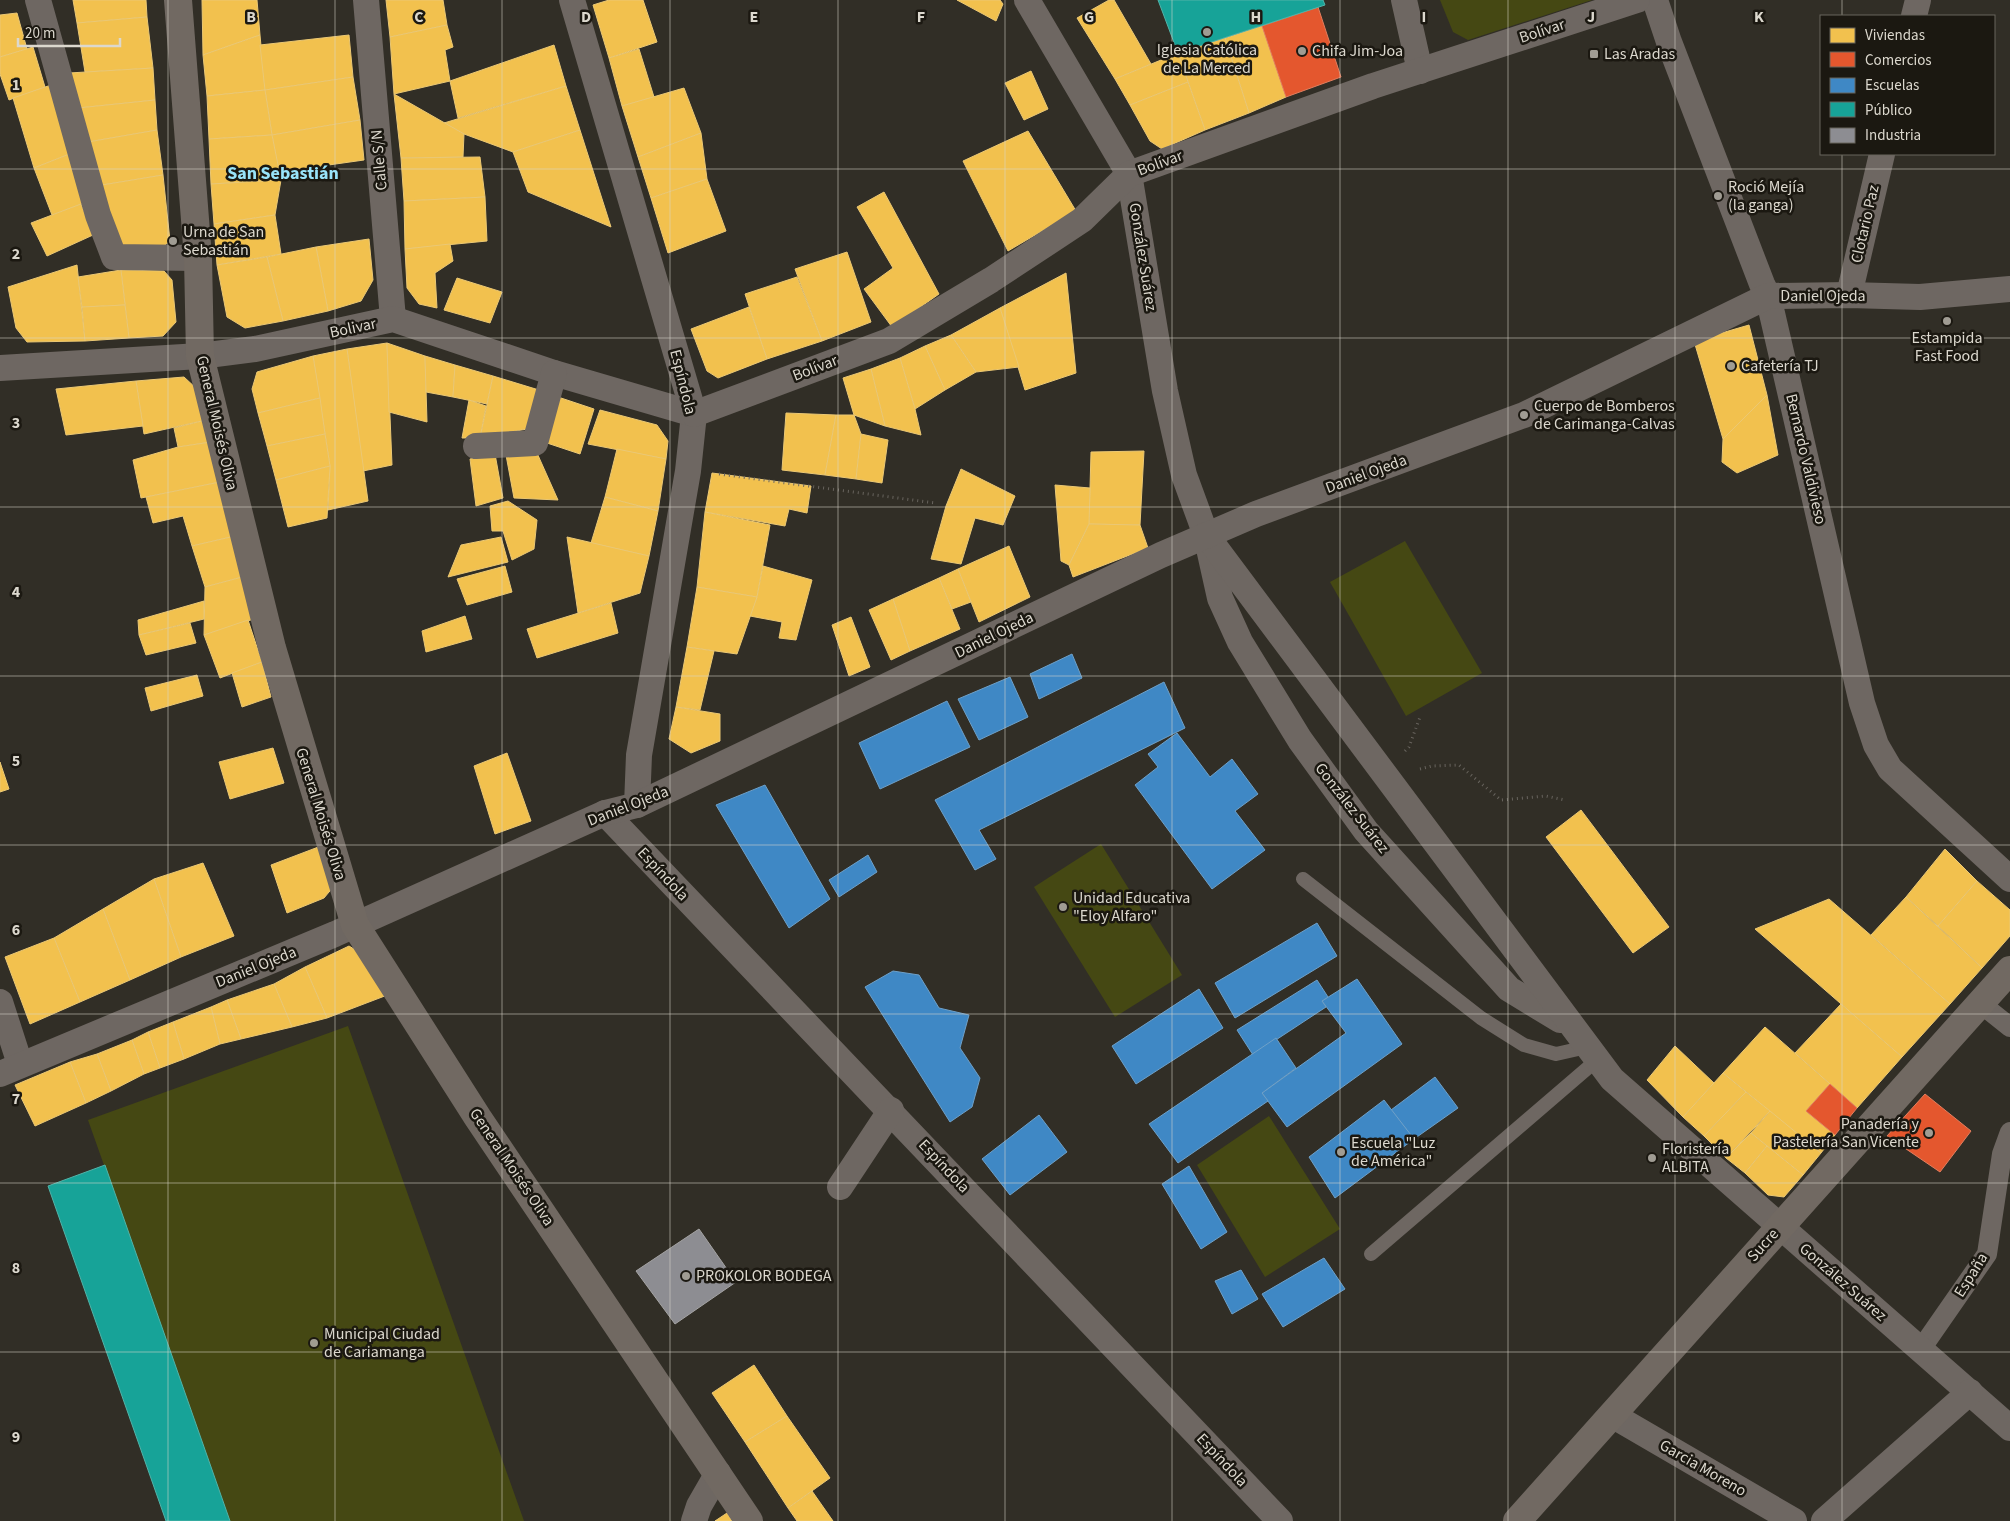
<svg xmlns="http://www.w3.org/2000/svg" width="2010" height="1521" font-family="'Source Sans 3',sans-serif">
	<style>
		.green { fill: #454813 }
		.homes { fill: #f2c14e; stroke: #ebc874 }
		.shops { fill: #e4572e; stroke: #e27e5e }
		.schools { fill: #3f88c5; stroke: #6ea0c8 }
		.public { fill: #17a398; stroke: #52b3a8 }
		.industry { fill: #8d8d92; stroke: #a5a4a4 }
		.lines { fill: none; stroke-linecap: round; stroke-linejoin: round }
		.path { stroke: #68645e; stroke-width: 3; stroke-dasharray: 1 4; stroke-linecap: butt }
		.service { stroke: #6e6762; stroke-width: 14 }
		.pedestrian { stroke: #6e6762; stroke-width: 20 }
		.minor { stroke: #6e6762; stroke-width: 26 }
		.secondary { stroke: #716962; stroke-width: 28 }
		.grid { fill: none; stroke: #dcd8ce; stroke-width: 1; stroke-opacity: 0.55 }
		.poi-dot { fill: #a09c93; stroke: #1b1811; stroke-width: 2 }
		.labels { text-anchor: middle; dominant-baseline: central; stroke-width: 5; stroke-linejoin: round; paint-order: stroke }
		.street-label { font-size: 16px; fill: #dcd8ce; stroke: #1b1811 }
		.poi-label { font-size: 16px; fill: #dcd8ce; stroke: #1b1811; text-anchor: start }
		.neighbourhood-label { font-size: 18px; font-weight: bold; fill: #98e3f9; stroke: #1b1811 }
		.grid-label { font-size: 16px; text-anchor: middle; font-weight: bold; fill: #dcd8ce; stroke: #1b1811; stroke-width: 5; stroke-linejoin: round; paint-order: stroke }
	</style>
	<rect width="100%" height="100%" fill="#312e26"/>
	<g class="green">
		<polygon points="1440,0 1592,0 1468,40 1453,32"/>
		<polygon points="1405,541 1482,673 1406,716 1330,582"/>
		<polygon points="1101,844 1182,975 1115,1017 1034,887"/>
		<polygon points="348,1026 524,1521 230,1521 88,1120"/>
		<polygon points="1269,1116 1340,1229 1265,1277 1197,1165"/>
	</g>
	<g class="homes">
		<polygon points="73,0 146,0 147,17 77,23"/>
		<polygon points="202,0 257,0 260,35 203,55"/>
		<polygon points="386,0 443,0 447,25 390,37"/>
		<polygon points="609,0 643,0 657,42 609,58 593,5"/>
		<polygon points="957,0 1000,0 1003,4 996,21"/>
		<polygon points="1109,0 1114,0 1151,64 1115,79 1077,18"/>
		<polygon points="17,13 27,49 0,57 0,15"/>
		<polygon points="147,17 153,68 85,72 77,23"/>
		<polygon points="447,25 453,47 445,50 450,81 394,94 390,37"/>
		<polygon points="1262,26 1286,97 1249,113 1225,38"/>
		<polygon points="260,35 265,90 207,96 203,55"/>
		<polygon points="349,35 353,77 265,90 260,45"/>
		<polygon points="1225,38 1249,113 1205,130 1178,53"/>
		<polygon points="554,45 566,86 458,118 450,81"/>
		<polygon points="33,47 45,87 9,100 0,74 0,57"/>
		<polygon points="639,49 654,97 622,106 609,58"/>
		<polygon points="1178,53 1188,82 1130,105 1115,79"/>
		<polygon points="153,68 155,100 78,108 69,73"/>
		<polygon points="1031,71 1048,109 1024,120 1005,83"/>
		<polygon points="353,77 360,120 272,135 265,90"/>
		<polygon points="1188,82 1205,130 1162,149 1150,141 1130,105"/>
		<polygon points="54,84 72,153 34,168 13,98"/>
		<polygon points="566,86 580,130 513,152 464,134 444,123"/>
		<polygon points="684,88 701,133 638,157 622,106"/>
		<polygon points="265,90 272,135 209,139 207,96"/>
		<polygon points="394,94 464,134 463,157 401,158"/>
		<polygon points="155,100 157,130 88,142 78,108"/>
		<polygon points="360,120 364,160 279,172 272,135"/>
		<polygon points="157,130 163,175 102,185 88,142"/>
		<polygon points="580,130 611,227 528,192 513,152"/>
		<polygon points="1028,131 1076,211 1008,251 963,161"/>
		<polygon points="701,133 707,179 651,198 638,157"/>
		<polygon points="272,135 281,180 211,184 209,139"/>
		<polygon points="72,153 87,202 52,215 34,168"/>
		<polygon points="480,157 485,197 404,201 401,158"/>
		<polygon points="163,175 170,241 160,249 119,250 102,185"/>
		<polygon points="707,179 726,231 668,253 651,198"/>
		<polygon points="281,180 275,215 214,224 211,184"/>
		<polygon points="884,192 939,294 892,327 864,289 893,268 857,207"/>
		<polygon points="485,197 487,241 405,249 404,201"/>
		<polygon points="81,204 93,235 47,256 31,223"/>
		<polygon points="275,215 281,254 217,265 214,224"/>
		<polygon points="369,239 373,280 361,301 328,311 316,247"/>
		<polygon points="450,244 453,261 435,273 437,308 419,304 407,288 405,249"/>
		<polygon points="316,247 328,311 283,321 267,257"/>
		<polygon points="847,252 871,322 822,341 795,269"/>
		<polygon points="267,257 283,321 245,328 227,317 217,265"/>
		<polygon points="77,265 85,341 27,342 16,328 8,287"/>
		<polygon points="121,270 164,271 172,280 176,322 163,336 129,338"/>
		<polygon points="121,270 125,305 82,307 78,277"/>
		<polygon points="1066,273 1076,373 1025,390 1000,308"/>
		<polygon points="797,277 822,341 767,359 745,294"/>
		<polygon points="457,278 502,292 490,323 444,310"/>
		<polygon points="125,305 129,338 85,341 82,307"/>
		<polygon points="749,307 767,359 718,378 707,371 691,329"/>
		<polygon points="1000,308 1019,367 976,372 951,335"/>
		<polygon points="1749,325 1767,395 1723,439 1694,341"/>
		<polygon points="951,335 976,372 945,390 925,346"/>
		<polygon points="387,343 392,465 363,471 347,349"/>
		<polygon points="387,343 425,356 427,422 389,412"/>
		<polygon points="925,346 945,390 915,409 900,358"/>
		<polygon points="347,349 368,501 328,510 330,466 313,356"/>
		<polygon points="313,356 320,398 258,413 252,389 257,372"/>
		<polygon points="425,356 455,365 453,397 426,392"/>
		<polygon points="900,358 915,409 921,435 885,426 871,369"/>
		<polygon points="455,365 493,376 487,404 453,397"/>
		<polygon points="871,369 885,426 854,415 843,378"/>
		<polygon points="493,376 539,390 527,429 480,438"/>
		<polygon points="184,377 198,390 206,420 144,434 136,381"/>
		<polygon points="136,381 143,426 66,435 56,389"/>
		<polygon points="1767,395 1778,455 1737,473 1722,462 1723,439"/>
		<polygon points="558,397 594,409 580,454 544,442"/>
		<polygon points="320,398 325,434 267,446 258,413"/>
		<polygon points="469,400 486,406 480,438 462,438"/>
		<polygon points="600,410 657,425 668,441 666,459 588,444"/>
		<polygon points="786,413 836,415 825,475 782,470"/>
		<polygon points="836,415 854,415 861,434 856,479 825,475"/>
		<polygon points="206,420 211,442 178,447 174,428"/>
		<polygon points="325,434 330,466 276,480 267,446"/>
		<polygon points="861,434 888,440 882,483 856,479"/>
		<polygon points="211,442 220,482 141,498 133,460 178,447"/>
		<polygon points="617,449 666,459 658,511 605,497"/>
		<polygon points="1144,451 1140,525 1089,524 1091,452"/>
		<polygon points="537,453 558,500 514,498 506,455"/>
		<polygon points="495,454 503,498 476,506 470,459"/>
		<polygon points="330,466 327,518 288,527 276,480"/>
		<polygon points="961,469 1015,496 1003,525 975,518 961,564 931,559 946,506"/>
		<polygon points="712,473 811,486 807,513 789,509 785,526 705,512"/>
		<polygon points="220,482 235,536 192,546 183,516 153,523 146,497"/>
		<polygon points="1055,485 1090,488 1089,524 1069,565 1061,561"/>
		<polygon points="605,497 658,511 649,556 591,543"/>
		<polygon points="508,501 537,520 534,549 512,560 503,531 492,531 490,506"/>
		<polygon points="705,512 770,525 757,597 697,587"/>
		<polygon points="1089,524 1140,525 1148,548 1073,577 1069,565"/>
		<polygon points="235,536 246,576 205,587 192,546"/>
		<polygon points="501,537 508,562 448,577 461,545"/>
		<polygon points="567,537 649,556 640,593 578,613"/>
		<polygon points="1009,546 1030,597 979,622 958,569"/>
		<polygon points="505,566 512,592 467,605 457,579"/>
		<polygon points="763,566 812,580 796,640 779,638 782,622 750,616 757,597"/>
		<polygon points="958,569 971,602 952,609 939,578"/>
		<polygon points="246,576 257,618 204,635 205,587"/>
		<polygon points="939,578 960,629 910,651 893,599"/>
		<polygon points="697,587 757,597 737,654 687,647"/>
		<polygon points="893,599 910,651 891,660 869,610"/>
		<polygon points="204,601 204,619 139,635 138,620"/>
		<polygon points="611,603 618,633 537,658 527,629"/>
		<polygon points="465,616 472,639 426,652 422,631"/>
		<polygon points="851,617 870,667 849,676 832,625"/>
		<polygon points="248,620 262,662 220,678 204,635"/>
		<polygon points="190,623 196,643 146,655 139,635"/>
		<polygon points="687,647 714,651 700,710 676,707"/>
		<polygon points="262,662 271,697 242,707 232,673"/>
		<polygon points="197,675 203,696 151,711 145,688"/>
		<polygon points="676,707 720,714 720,741 691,753 669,739"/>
		<polygon points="273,748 284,783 230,799 219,762"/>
		<polygon points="507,753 531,821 495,834 474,766"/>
		<polygon points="0,762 9,789 0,792"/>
		<polygon points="1581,810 1669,927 1633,953 1546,837"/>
		<polygon points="321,846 334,886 324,898 287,913 271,865"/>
		<polygon points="1945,849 1977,881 1938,926 1906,897"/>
		<polygon points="203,863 234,936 181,957 154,879"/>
		<polygon points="154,879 181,957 130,980 103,909"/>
		<polygon points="1977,881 2010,910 2010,936 1982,968 1938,926"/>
		<polygon points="1906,897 1982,968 1950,1004 1871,935"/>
		<polygon points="1829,899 1950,1004 1902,1057 1755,929"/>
		<polygon points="103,909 130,980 80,1002 54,938"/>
		<polygon points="54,938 80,1002 30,1024 5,957"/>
		<polygon points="349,946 364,955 390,994 327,1018 305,967"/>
		<polygon points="305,967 327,1018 292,1027 274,984"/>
		<polygon points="274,984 292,1027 241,1039 227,1000"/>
		<polygon points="227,1000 241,1039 220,1044 211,1007"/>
		<polygon points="1841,1004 1902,1057 1857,1108 1795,1053"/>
		<polygon points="211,1007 220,1044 184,1059 173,1022"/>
		<polygon points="173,1022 184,1059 160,1068 148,1032"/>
		<polygon points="1765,1027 1830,1084 1806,1111 1835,1135 1821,1153 1723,1073"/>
		<polygon points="148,1032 160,1068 144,1074 132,1040"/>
		<polygon points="132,1040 144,1074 111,1091 97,1054"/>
		<polygon points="1675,1046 1714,1083 1683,1117 1647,1080"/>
		<polygon points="97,1054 111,1091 86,1103 70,1062"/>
		<polygon points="70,1062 86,1103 35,1126 15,1085"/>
		<polygon points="1723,1073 1746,1092 1704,1136 1683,1117"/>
		<polygon points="1746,1092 1770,1111 1726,1158 1704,1136"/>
		<polygon points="1770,1111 1821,1153 1803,1175 1751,1133"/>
		<polygon points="1751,1133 1767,1146 1745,1173 1726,1158"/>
		<polygon points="1767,1146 1803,1175 1784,1197 1768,1195 1745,1173"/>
		<polygon points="754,1365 787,1416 745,1442 712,1393"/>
		<polygon points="787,1416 830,1478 788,1508 745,1442"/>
		<polygon points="812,1491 833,1521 797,1521 788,1508"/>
		<polygon points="727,1513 732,1521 715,1521"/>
	</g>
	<g class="shops">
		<polygon points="1318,7 1341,77 1286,97 1262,26"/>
		<polygon points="1830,1084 1857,1108 1835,1135 1806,1111"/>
		<polygon points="1925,1094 1971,1131 1940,1172 1887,1136"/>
	</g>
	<g class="schools">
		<polygon points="1072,654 1082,678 1039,699 1030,674"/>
		<polygon points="1010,677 1028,717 979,740 958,699"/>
		<polygon points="1164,682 1185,728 979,830 996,859 975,870 935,800"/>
		<polygon points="947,701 970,747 880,789 859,743"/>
		<polygon points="1177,733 1210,777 1232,759 1258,794 1235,811 1265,850 1212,889 1135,785 1158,767 1148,754"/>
		<polygon points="765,785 830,899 789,928 716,805"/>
		<polygon points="868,855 877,872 839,897 829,880"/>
		<polygon points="1317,923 1337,956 1235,1018 1215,983"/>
		<polygon points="893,971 919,975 939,1008 969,1015 960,1048 980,1078 972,1107 950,1122 865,987"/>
		<polygon points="1357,979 1402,1044 1287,1127 1262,1093 1346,1033 1322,1001"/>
		<polygon points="1317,980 1328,997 1322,1001 1326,1007 1253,1055 1237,1030"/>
		<polygon points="1199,989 1223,1028 1136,1084 1112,1046"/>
		<polygon points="1276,1038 1296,1068 1262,1093 1268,1101 1178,1163 1149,1124"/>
		<polygon points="1435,1077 1458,1108 1414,1139 1391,1110"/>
		<polygon points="1384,1100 1414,1139 1335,1198 1309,1157"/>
		<polygon points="1039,1115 1067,1152 1010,1195 982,1159"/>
		<polygon points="1189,1166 1227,1232 1201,1249 1162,1184"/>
		<polygon points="1324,1258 1345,1289 1283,1327 1262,1294"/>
		<polygon points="1241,1270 1258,1299 1232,1314 1215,1281"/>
	</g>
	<g class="public">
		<polygon points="1158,0 1323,0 1325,5 1178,53"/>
		<polygon points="105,1165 230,1521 166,1521 48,1186"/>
	</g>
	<polygon class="industry" points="699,1229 736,1282 675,1324 636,1271"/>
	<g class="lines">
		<g class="path">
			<polyline points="719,474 935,503"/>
			<polyline points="1405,751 1409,747 1420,717"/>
			<polyline points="1420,769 1432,766 1459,765 1501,800 1546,796 1565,800"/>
		</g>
		<g class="service">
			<polyline points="1303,879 1481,1018 1524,1045 1556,1054 1587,1047"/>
			<polyline points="1371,1254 1597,1060"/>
		</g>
		<g class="pedestrian">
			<polyline points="1980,1003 2010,1027"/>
			<polyline points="1921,1349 1987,1254 2002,1154 2010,1132"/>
		</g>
		<g class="minor">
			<polyline points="38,0 98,215 114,257 198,258"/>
			<polyline points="366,0 393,319"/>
			<polyline points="572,0 694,414 688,471 639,755 637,805"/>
			<polyline points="1027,0 1129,174 1165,391 1184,475 1206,535 1220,598 1240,642 1300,740 1366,831 1509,989 1560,1020"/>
			<polyline points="1404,0 1420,71"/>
			<polyline points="1655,0 1669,42 1762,284 1768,296 1862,703 1876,745 1890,769 2010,879"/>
			<polyline points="1914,16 1918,0"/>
			<polyline points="1849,295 1882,154"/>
			<polyline points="0,368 200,356 255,349 393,319 554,373 694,414"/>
			<polyline points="694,414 889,341 991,280 1082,220 1129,174 1373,86 1637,0"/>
			<polyline points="476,446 535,443 554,373"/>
			<polyline points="1206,535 1612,1079 2010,1428"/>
			<polyline points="605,813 1280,1521"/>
			<polyline points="0,1002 20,1064"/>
			<polyline points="0,1074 335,934 605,813 637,805 1161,555 1256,514 1524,415 1768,296 1849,295 1920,297 2010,289"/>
			<polyline points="840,1187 891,1110"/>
			<polyline points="1612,1415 1794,1521"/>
			<polyline points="694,1521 699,1506 718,1473"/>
			<polyline points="1824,1521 1970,1392"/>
		</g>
		<g class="secondary">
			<polyline points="178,0 198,258 200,356 272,648 355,925 478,1118 749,1521"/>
			<polyline points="1517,1521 2010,970"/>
		</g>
	</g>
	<path class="grid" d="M168,0V1521M335,0V1521M502,0V1521M670,0V1521M838,0V1521M1005,0V1521M1172,0V1521M1340,0V1521M1508,0V1521M1675,0V1521M1842,0V16M1842,154V1521M0,169H2010M0,338H2010M0,507H2010M0,676H2010M0,845H2010M0,1014H2010M0,1183H2010M0,1352H2010"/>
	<g class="poi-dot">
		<circle cx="1207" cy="32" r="5"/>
		<circle cx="1302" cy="51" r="5"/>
		<rect x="1589" y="49" width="10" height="10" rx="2.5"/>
		<circle cx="1718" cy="196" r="5"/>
		<circle cx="173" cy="241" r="5"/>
		<circle cx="1947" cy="321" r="5"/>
		<circle cx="1731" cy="366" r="5"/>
		<circle cx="1524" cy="415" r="5"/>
		<circle cx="1063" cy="907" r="5"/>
		<circle cx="1929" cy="1133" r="5"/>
		<circle cx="1341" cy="1152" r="5"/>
		<circle cx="1652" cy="1158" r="5"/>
		<circle cx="686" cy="1276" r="5"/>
		<circle cx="314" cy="1343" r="5"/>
	</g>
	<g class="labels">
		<g class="street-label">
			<text transform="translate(1542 31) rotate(-18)">Bolívar</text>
			<text transform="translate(379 160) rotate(-95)">Calle S/N</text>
			<text transform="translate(1160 163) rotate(-20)">Bolívar</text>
			<text transform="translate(1865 224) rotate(-77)">Clotario Paz</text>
			<text transform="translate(1143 257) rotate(81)">González Suárez</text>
			<text x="1823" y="296">Daniel Ojeda</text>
			<text transform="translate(353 328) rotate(-12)">Bolivar</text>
			<text transform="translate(815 368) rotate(-21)">Bolívar</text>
			<text transform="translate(683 382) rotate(76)">Espíndola</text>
			<text transform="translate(217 423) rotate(77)">General Moisés Oliva</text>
			<text transform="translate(1806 459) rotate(77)">Bernardo Valdivieso</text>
			<text transform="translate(1366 474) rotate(-20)">Daniel Ojeda</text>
			<text transform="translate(994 635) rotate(-26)">Daniel Ojeda</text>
			<text transform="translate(628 806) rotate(-21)">Daniel Ojeda</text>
			<text transform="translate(1352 808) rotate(52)">González Suárez</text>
			<text transform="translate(321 814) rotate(73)">General Moisés Oliva</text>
			<text transform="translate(663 874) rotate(47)">Espíndola</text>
			<text transform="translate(256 967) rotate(-22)">Daniel Ojeda</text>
			<text transform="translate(944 1166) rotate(47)">Espíndola</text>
			<text transform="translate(512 1167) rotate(56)">General Moisés Oliva</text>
			<text transform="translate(1763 1245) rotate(-48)">Sucre</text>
			<text transform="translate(1971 1275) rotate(-58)">España</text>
			<text transform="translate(1843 1282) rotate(41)">González Suárez</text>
			<text transform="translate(1222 1460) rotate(47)">Espíndola</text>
			<text transform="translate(1703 1468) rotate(30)">Garcia Moreno</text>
		</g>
		<g class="poi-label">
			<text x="1207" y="50" text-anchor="middle">Iglesia Católica<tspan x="1207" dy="18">de La Merced</tspan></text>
			<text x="1312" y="51">Chifa Jim-Joa</text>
			<text x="1604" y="54">Las Aradas</text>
			<text x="1728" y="187">Roció Mejía<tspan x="1728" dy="18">(la ganga)</tspan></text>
			<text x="183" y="232">Urna de San<tspan x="183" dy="18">Sebastián</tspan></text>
			<text x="1947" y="338" text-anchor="middle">Estampida<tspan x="1947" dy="18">Fast Food</tspan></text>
			<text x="1741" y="366">Cafetería TJ</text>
			<text x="1534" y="406">Cuerpo de Bomberos<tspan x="1534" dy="18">de Carimanga-Calvas</tspan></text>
			<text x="1073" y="898">Unidad Educativa<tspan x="1073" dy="18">"Eloy Alfaro"</tspan></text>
			<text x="1919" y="1124" text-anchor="end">Panadería y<tspan x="1919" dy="18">Pastelería San Vicente</tspan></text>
			<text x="1351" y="1143">Escuela "Luz<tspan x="1351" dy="18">de América"</tspan></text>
			<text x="1662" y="1149">Floristería<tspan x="1662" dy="18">ALBITA</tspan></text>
			<text x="696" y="1276">PROKOLOR BODEGA</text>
			<text x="324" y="1334">Municipal Ciudad<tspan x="324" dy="18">de Cariamanga</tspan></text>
		</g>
		<g class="neighbourhood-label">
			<text x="283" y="173">San Sebastián</text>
		</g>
	</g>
	<g class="grid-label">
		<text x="251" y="22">B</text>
		<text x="419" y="22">C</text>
		<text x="586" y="22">D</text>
		<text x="754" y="22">E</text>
		<text x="921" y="22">F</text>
		<text x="1089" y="22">G</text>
		<text x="1256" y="22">H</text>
		<text x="1424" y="22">I</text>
		<text x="1591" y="22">J</text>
		<text x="1759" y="22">K</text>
		<text x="16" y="90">1</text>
		<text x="16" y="259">2</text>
		<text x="16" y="428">3</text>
		<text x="16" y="597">4</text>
		<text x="16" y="766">5</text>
		<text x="16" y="935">6</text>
		<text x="16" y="1104">7</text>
		<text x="16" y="1273">8</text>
		<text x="16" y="1442">9</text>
	</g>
	<rect x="1820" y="15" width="175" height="140" fill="#1b1811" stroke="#68655d"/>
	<rect x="1830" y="28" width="25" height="15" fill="#f2c14e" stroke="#68655d"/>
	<text x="1865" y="40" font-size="15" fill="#dcd8ce">Viviendas</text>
	<rect x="1830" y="52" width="25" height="15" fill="#e4572e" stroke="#68655d"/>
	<text x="1865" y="65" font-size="15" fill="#dcd8ce">Comercios</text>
	<rect x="1830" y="78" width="25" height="15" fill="#3f88c5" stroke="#68655d"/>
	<text x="1865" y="90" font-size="15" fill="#dcd8ce">Escuelas</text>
	<rect x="1830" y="102" width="25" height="15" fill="#17a398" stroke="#68655d"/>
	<text x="1865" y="115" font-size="15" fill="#dcd8ce">Público</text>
	<rect x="1830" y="128" width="25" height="15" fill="#8d8d92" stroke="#68655d"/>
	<text x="1865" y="140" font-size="15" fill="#dcd8ce">Industria</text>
	<path d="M18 38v8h102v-8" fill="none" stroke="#dcd8ce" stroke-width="2.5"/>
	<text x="25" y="38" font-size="15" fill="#dcd8ce" stroke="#1b1811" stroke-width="4" paint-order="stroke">20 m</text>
</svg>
